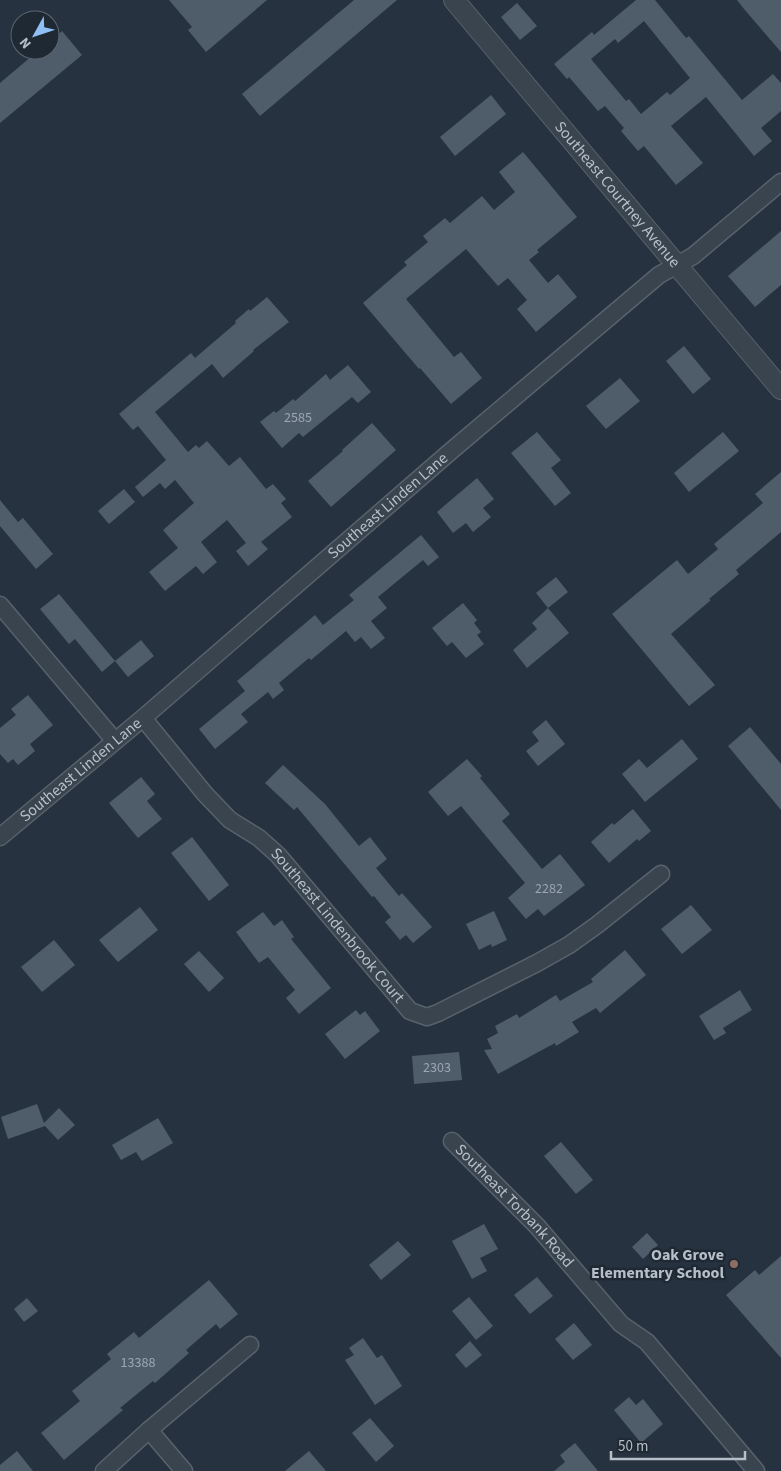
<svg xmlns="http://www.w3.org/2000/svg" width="781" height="1471" font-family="'Source Sans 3',sans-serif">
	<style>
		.building { fill: #4f5d6a; fill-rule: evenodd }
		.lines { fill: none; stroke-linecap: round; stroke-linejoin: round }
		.minor-casing { stroke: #58626c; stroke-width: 19 }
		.tertiary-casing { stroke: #58626c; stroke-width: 22 }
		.minor { stroke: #3a444f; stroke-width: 16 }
		.tertiary { stroke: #3a444f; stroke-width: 20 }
		.education-dot { fill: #8d6e63; stroke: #1f2934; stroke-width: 2 }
		.labels { text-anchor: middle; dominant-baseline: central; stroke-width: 5; stroke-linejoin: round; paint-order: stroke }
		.number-label { font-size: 14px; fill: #9ca6b1 }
		.street-label { font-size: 16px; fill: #b6bfc9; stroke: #1f2934 }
		.poi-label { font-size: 16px; font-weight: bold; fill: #b6bfc9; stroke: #1f2934; text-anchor: end }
	</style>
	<rect width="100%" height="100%" fill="#26323f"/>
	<g class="building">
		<polygon points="169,0 267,0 206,52 188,30 192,27"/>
		<polygon points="354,0 397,0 260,116 242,94"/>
		<path d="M636,0H655L686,38L689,36L742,100L773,74L781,83V111L761,128L772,141L754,156L706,97L671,126L703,163L676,185L644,146L638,151L621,131L624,128L605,106L598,111L569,77L567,79L554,64L592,32L594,35ZM644,21L690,78L670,95L667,92L641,114L629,99L626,101L591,59L615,39L618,43Z"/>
		<polygon points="737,0 781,0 781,52 744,9"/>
		<polygon points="517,3 537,26 520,40 501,17"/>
		<polygon points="62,31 82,55 0,123 0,83 39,50 50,50 50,41"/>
		<polygon points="491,95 506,114 455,156 440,137"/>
		<polygon points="523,152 577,217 537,250 539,252 529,260 548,283 558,274 577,297 536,332 517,309 527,300 508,278 498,286 466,249 406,299 454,357 461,352 482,378 451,404 420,368 419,369 363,303 407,265 404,262 428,242 423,236 445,218 450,223 482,196 494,210 515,192 499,172"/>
		<polygon points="781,231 781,285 755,307 728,276"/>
		<polygon points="267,297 289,322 253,350 254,351 223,378 212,364 155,412 188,452 196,445 199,448 207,441 229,466 240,457 266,489 273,484 286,499 281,503 292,517 261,542 268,549 248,566 236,551 246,543 227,520 201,542 217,562 203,574 196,566 165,591 149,572 178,548 163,530 194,503 175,480 165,489 160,483 143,497 135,487 166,460 138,426 133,430 119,414 191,353 195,358 236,323 235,321 249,309 250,311"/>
		<polygon points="684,346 711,379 693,394 666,361"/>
		<polygon points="348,365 371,392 358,403 352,397 303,437 299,433 282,448 260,422 274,411 276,413 293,399 295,401 326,374 330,380"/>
		<polygon points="620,378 640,401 606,429 586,406"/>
		<polygon points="372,423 396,450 331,507 308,481 343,451 342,450"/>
		<polygon points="537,432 561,460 551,468 571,493 555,506 511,453"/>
		<polygon points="723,432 739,451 689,492 674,473"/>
		<polygon points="781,472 781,532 736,570 739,574 709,599 711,600 671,634 715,685 689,706 612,614 677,560 688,574 718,549 714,544 763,503 755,494"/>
		<polygon points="477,478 494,499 483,508 491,517 473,532 466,523 453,533 437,512"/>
		<polygon points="124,489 135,502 109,524 98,511"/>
		<polygon points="0,500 18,522 23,518 53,554 36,569 0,526"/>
		<polygon points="421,535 439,557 428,566 423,560 378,597 387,608 371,621 385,638 371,649 361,637 355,642 346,631 311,660 309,658 279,683 284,690 273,699 268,692 241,714 248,722 215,749 199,729 245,691 237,681 315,615 323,625 354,600 349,595"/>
		<polygon points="556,577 568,592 548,608 536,593"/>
		<polygon points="59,594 115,661 102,672 75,639 69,644 40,609"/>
		<polygon points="463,603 477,620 474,623 481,632 477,635 484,644 466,658 452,642 447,646 432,628"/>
		<polygon points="548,608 569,633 527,668 513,650 537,629 532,623"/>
		<polygon points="141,640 154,656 128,677 115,661"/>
		<polygon points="28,695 53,725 30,744 35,751 18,765 13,759 8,763 0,754 0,728 16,715 11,709"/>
		<polygon points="546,720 565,744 538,766 526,751 539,741 532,732"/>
		<polygon points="750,727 781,764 781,810 728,746"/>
		<polygon points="682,739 698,759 645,802 622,774 639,759 647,768"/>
		<polygon points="467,759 482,776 480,778 510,814 502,821 542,869 560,854 585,885 544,916 538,909 526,919 508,898 525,883 461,806 448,816 428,792"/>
		<polygon points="283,765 325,804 359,846 370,837 387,859 376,868 399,896 402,893 432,927 413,943 406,935 400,940 385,922 391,917 374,896 372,897 297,807 294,810 265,783"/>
		<polygon points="141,777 155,794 147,801 162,819 138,838 109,803"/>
		<polygon points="633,809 651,831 639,841 637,839 609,863 591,842 612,823 614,825"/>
		<polygon points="192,837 229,885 209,901 171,853"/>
		<polygon points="691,905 712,930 682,954 661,929"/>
		<polygon points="140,907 158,930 118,962 99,940"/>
		<polygon points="494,911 507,940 492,947 491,944 479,950 466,924"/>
		<polygon points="263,912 274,926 282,920 294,937 291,939 331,988 299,1014 286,998 295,990 268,957 259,963 236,932"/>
		<polygon points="54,940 75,965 42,992 21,967"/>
		<polygon points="625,950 646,975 600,1013 596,1008 572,1022 579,1032 556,1046 555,1043 498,1074 484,1050 492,1049 487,1039 498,1033 495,1026 517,1014 519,1018 556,995 560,1001 593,982 591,979"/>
		<polygon points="199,951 224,978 209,992 184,964"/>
		<polygon points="740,990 752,1010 723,1028 726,1033 714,1040 699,1016"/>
		<polygon points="356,1010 360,1015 365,1011 380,1031 345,1059 325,1034"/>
		<polygon points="459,1052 462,1080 414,1084 412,1056"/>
		<polygon points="37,1104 44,1123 59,1108 75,1125 58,1140 45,1126 8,1139 1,1117"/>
		<polygon points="158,1118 173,1143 142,1161 136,1152 121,1160 112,1145"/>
		<polygon points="561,1142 593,1180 576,1194 544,1156"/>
		<polygon points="484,1224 498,1249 480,1258 487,1271 472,1279 452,1241"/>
		<polygon points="647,1233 658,1245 643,1259 632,1247"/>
		<polygon points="398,1241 411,1255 381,1280 369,1265"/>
		<polygon points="781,1256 781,1358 726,1295 755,1270 759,1275"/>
		<polygon points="537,1277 553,1296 530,1314 514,1295"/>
		<polygon points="209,1280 238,1314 220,1329 216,1324 186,1350 189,1353 155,1383 153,1381 120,1408 123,1410 64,1460 41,1433 80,1401 72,1391 111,1359 107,1354 134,1332 139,1338"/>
		<polygon points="469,1297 493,1326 476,1340 452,1311"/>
		<polygon points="27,1298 38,1311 24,1322 14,1309"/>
		<polygon points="574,1323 592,1345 573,1360 555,1339"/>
		<polygon points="363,1338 377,1358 382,1355 402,1386 375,1405 345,1360 354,1355 349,1348"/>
		<polygon points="470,1341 482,1355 466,1368 455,1355"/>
		<polygon points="629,1397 636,1405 643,1399 663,1424 641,1443 614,1410"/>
		<polygon points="370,1418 394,1446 376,1462 352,1433"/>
		<polygon points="575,1443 598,1471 554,1471 565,1462 560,1455"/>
		<polygon points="17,1451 33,1471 0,1471 0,1465"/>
		<polygon points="309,1451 326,1471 285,1471"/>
	</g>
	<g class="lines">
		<defs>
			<g id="minor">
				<polyline points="0,605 115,741"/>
				<path id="s1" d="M143,718L205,794L230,820L259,838L278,855L410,1011L427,1017L438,1013L537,963L569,945L597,925L661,874"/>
				<path id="s2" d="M0,837L143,718L451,451L659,275L693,256L781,182"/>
				<path id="s3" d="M452,1141L537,1226L621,1324L647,1342L756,1471"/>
				<polyline points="149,1430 184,1471"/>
				<polyline points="104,1471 149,1430 250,1345"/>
			</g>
			<g id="tertiary">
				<path id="s4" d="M454,0L781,389"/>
			</g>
		</defs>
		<use href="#minor" class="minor-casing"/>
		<use href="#tertiary" class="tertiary-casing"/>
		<use href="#minor" class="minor"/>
		<use href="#tertiary" class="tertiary"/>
	</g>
	<circle class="education-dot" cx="734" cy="1264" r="5"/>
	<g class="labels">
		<g class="number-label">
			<text x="298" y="418">2585</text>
			<text x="549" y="889">2282</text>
			<text x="437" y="1068">2303</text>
			<text x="138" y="1363">13388</text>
		</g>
		<g class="street-label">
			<text stroke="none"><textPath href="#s4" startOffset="254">Southeast Courtney Avenue</textPath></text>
			<text stroke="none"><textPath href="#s2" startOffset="510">Southeast Linden Lane</textPath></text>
			<text stroke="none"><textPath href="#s2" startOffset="105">Southeast Linden Lane</textPath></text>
			<text stroke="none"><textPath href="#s1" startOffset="286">Southeast Lindenbrook Court</textPath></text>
			<text stroke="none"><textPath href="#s3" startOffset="90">Southeast Torbank Road</textPath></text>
		</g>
		<g class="poi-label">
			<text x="724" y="1255">Oak Grove<tspan x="724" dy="18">Elementary School</tspan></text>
		</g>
	</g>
	<g transform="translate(35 35) rotate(230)"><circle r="24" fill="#1f2934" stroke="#5b6570"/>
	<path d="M0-4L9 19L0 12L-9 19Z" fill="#8fbff5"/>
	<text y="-8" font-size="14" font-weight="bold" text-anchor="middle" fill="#b6bfc9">N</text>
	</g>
	<path d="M611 1451v8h134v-8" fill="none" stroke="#b6bfc9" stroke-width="2.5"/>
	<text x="618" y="1451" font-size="15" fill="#b6bfc9" stroke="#1f2934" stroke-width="4" paint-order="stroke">50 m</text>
</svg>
